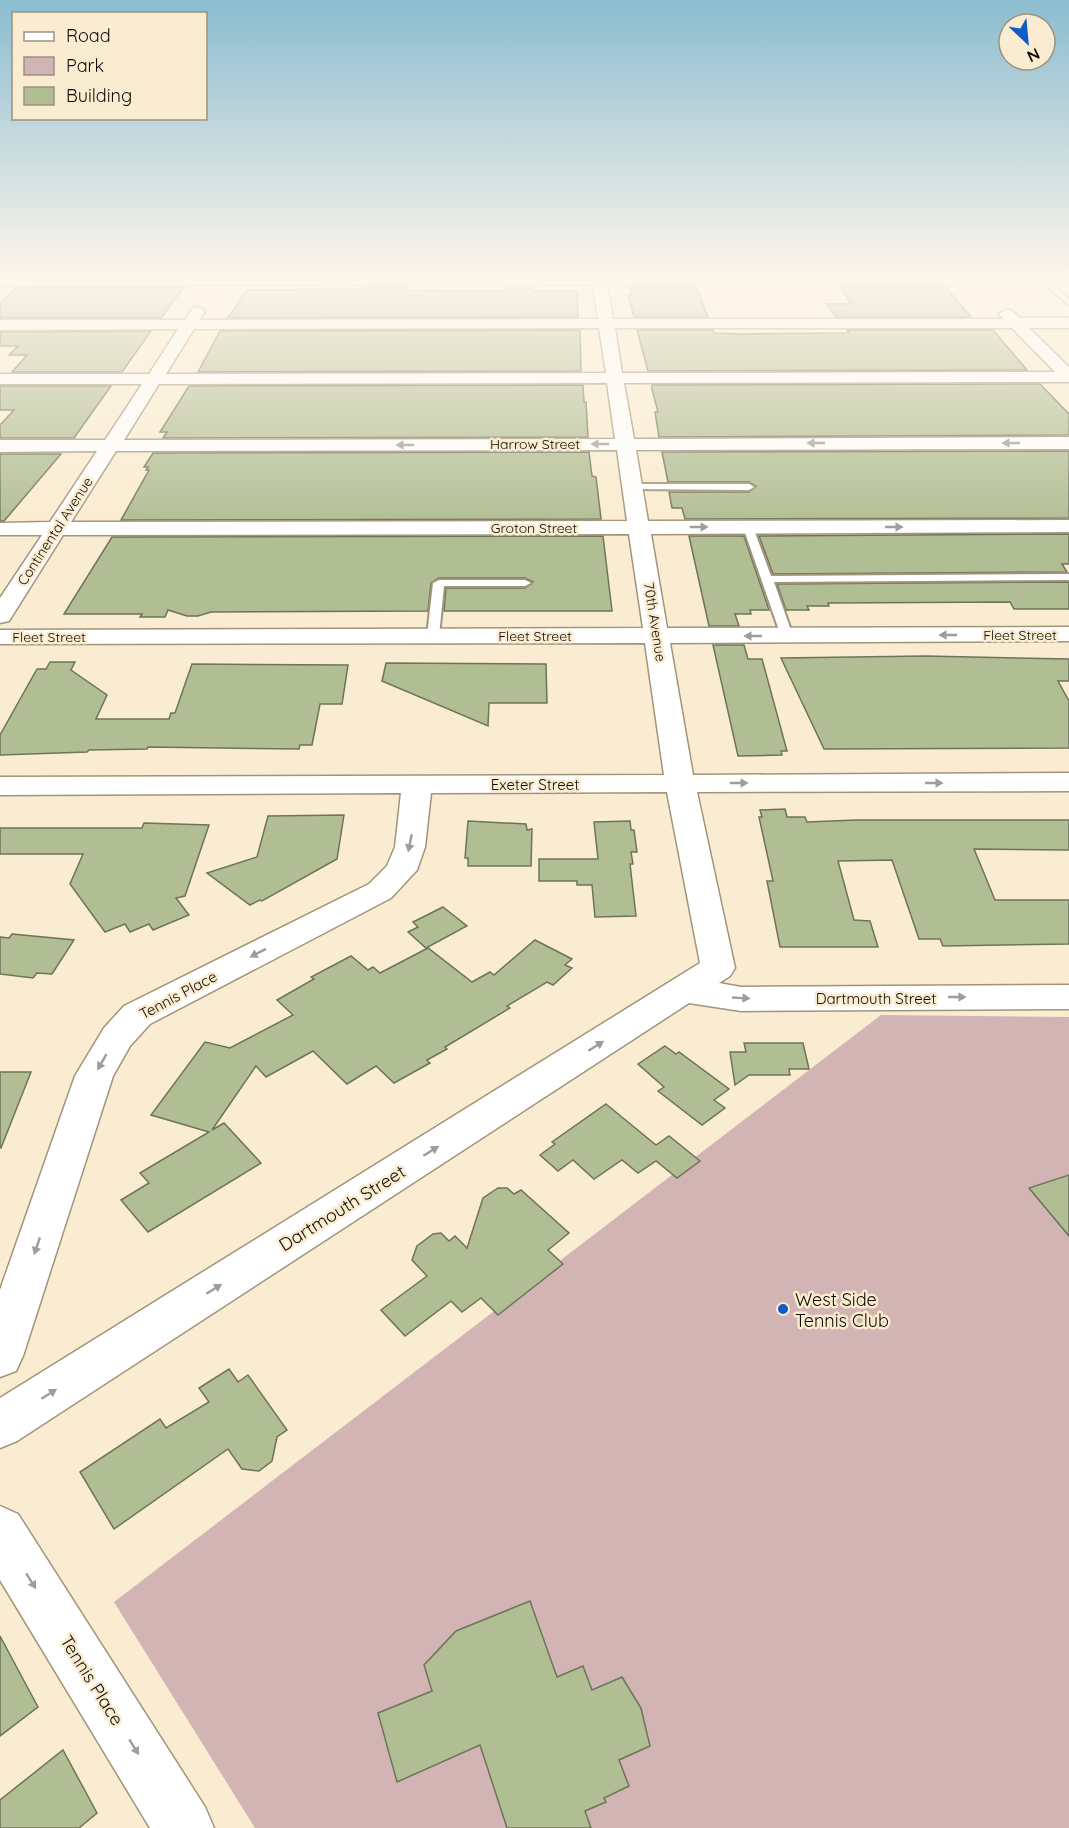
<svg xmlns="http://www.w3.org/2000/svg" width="1069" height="1828" font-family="Quicksand,sans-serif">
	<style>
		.green { fill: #d3b4b4 }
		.building { fill: #b1bd93; stroke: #6d745a; stroke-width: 1.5 }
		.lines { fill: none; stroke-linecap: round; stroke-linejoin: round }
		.service-casing { stroke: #a1947a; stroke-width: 4 }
		.minor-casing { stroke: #a1947a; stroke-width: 3 }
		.service { fill: #fff; fill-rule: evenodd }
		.minor { fill: #fff; fill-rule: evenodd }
		.oneway { fill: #9f9d9a }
		.poi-dot { fill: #0f5cc6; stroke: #faecd0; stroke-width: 2 }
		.labels { text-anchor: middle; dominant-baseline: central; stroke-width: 5; stroke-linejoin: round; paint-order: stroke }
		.far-street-label { font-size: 14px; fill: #0f0b03; stroke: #faecd0 }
		.street-label { font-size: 15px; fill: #0f0b03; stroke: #faecd0 }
		.near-street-label { font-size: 18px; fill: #0f0b03; stroke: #faecd0 }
		.near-poi-label { font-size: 18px; fill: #0f0b03; stroke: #faecd0; text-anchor: start }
	</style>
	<rect width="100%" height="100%" fill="#faecd0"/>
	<polygon class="green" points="881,1015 1069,1017 1069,1828 255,1828 114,1602"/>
	<g class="building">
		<polygon points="840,286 945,286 971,317 836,317 827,304 851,304"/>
		<polygon points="17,287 184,287 161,318 0,318 0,304"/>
		<polygon points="367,287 407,287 407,290 505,291 505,288 532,288 532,291 577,291 578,317 228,318 247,290 366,289"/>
		<polygon points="630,287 696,287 708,317 634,317 628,295 632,295"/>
		<polygon points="580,330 581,371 198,372 220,331"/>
		<polygon points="637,330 713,330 714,333 739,334 849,333 847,330 993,330 1027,370 648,371"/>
		<polygon points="151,331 122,372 12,372 27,355 9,355 18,346 0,346 0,332"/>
		<polygon points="1040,384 1069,414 1069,435 659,437 655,412 658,412 652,389 652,385"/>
		<polygon points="583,385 584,402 586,402 588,437 163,438 167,432 160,432 189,386"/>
		<polygon points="0,386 111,386 74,438 0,438 0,425 14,410 0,410"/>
		<polygon points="1069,451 1069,518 685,519 682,508 672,508 669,492 749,492 756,486 749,482 668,482 662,452"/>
		<polygon points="589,452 592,476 596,477 601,519 121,520 149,470 146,470 148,467 144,467 153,453"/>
		<polygon points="0,454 61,454 4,521 0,521"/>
		<polygon points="1069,534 1069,564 1062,564 1067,572 773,574 759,536"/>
		<polygon points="603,536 612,611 444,611 446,588 525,588 533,582 525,578 439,578 431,583 428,611 211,612 198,616 187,616 168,610 165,617 140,617 142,614 64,614 112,537"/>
		<polygon points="689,536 744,536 769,610 750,610 751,614 735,614 739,626 709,626"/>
		<polygon points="1069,582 1069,609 1014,609 1010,602 828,603 829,606 807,606 809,610 786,610 777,584"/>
		<polygon points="713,645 744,645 748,659 762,659 787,751 781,751 782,755 738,756"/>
		<polygon points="925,656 1069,659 1069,681 1058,681 1069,701 1069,748 824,749 781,658"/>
		<polygon points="50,662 75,662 71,670 107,695 96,719 169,719 171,713 175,713 192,664 348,665 342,704 320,704 312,745 300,745 299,749 148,747 147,749 89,750 87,752 0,755 0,735 37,669 46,669"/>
		<polygon points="386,663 546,664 547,703 489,703 488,726 382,681"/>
		<polygon points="785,809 787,817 805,817 807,822 857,820 1069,820 1069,850 974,849 995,900 1069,900 1069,944 943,946 940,939 919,939 892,860 838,861 854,920 870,921 878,947 780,947 767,881 773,881 759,817 762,817 760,810"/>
		<polygon points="344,815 337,859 262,901 260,900 250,905 207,873 257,857 268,816"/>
		<polygon points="468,821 526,824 527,830 532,829 531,866 468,866 468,858 465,858"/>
		<polygon points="630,821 631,830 634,830 637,852 631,852 633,864 630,864 636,916 595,917 592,885 577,885 577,881 539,881 539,859 598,859 594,822"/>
		<polygon points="144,823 209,825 185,896 176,898 189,915 153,930 149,924 130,932 125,924 105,932 70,884 83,854 0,854 0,828 142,828"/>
		<polygon points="443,907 467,926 426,948 408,932 418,927 413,922"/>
		<polygon points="12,934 74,940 52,974 37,973 33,978 0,974 0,937 9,938"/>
		<polygon points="535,940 572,959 565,965 572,968 553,985 547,982 507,1006 510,1008 445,1047 447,1049 427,1060 430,1063 394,1083 376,1066 347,1084 313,1051 266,1077 256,1066 212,1130 224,1123 261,1163 148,1232 121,1200 149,1183 140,1173 209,1132 151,1115 205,1042 230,1048 293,1015 277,1000 314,979 311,977 351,956 368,970 373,967 380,973 428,948 472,982 490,972 494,975"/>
		<polygon points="744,1043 803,1043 809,1069 789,1069 790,1075 749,1075 735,1085 730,1052 746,1052"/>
		<polygon points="665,1046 676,1054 679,1052 729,1089 714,1100 725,1108 702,1125 658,1091 664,1087 638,1064"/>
		<polygon points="0,1072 31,1072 1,1148 0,1147"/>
		<polygon points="606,1104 656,1145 669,1136 700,1161 677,1178 656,1161 638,1173 622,1160 594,1179 573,1160 558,1171 540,1155 555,1144 552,1142"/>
		<polygon points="1069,1175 1069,1236 1029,1188"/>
		<polygon points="498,1188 507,1188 514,1194 521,1190 569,1233 548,1250 563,1264 498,1315 481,1298 462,1312 451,1301 405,1336 381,1310 427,1276 412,1260 417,1246 433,1234 441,1233 449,1241 455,1236 467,1248 483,1198"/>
		<polygon points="229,1369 238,1382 248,1375 287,1430 277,1437 272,1461 259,1471 242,1469 228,1449 114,1529 80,1472 160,1419 166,1428 209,1402 199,1388"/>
		<polygon points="530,1601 557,1677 583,1666 592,1690 622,1677 641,1708 650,1746 619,1760 629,1786 604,1798 606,1802 585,1811 591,1828 507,1828 480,1745 397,1782 378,1713 432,1691 424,1665 456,1631"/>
		<polygon points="0,1636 38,1707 0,1736"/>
		<polygon points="63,1750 97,1813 79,1828 0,1828 0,1800"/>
	</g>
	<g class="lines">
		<defs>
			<g id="service">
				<polygon points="1040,278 1044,278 1069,299 1069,305 1040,280"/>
				<polygon points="634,484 749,484 754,487 749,490 630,489 630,485"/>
				<polygon points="748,524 753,527 771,576 1069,574 1069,580 774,582 793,636 787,640 781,636 743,527"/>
				<polygon points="439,580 525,580 531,583 525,586 444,586 439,636 433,640 427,636 433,583"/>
			</g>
			<g id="minor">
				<path d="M591,274L1069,275V283L607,284L613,319H1003L999,314L1007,309L1012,311L1020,318H1069V328H1029L1069,367V382L624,383L634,439L1069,437V449L636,450L648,521L1069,520V532L651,534L667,628L1069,627V641L670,643L693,775L1069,773V791L697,792L735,968L730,976L719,983L741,987L1069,985V1009L741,1011L689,1003L17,1441L0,1448V1398L700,963L667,792L431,793L425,847L417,870L391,898L150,1024L130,1046L113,1076L23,1356L16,1371L0,1377V1290L75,1076L104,1028L124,1006L369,884L387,866L395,847L401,793L0,795V777L664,775L645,643L0,644V630L643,628L629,534L63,535L9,621L0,623V598L42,535H0V523L50,522L97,451L0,452V440H105L142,384H0V374H149L178,329L0,330V320H185L193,308L198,307L205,311L200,320L598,319L593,284L0,285V277ZM599,328L606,373L166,374L194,329ZM615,328H1012L1055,372L622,373ZM607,383L615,439L124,440L159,384ZM617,450L627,521L71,522L116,451Z"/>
				<polygon points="0,1506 18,1514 205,1807 214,1828 150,1828 0,1580"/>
			</g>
		</defs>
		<use href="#service" class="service-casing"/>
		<use href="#minor" class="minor-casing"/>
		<use href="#service" class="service"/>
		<use href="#minor" class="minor"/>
	</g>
	<defs><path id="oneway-solid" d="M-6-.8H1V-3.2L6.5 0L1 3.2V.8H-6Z" transform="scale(1.5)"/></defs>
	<g class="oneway">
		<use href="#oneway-solid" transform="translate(816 443) rotate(180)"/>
		<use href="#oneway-solid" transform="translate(1011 443) rotate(180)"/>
		<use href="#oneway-solid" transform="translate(600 444) rotate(180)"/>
		<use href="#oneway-solid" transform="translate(405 445) rotate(180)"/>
		<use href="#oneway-solid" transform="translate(699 527)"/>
		<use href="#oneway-solid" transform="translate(894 527)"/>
		<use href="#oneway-solid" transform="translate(948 635) rotate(180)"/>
		<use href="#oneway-solid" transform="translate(753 636) rotate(180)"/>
		<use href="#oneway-solid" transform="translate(739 783)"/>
		<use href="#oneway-solid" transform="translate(934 783)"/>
		<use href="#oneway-solid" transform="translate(410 843) rotate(101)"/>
		<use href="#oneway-solid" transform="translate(258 953) rotate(153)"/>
		<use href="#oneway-solid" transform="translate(957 997)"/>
		<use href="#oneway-solid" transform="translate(741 998) rotate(3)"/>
		<use href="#oneway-solid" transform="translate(596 1046) rotate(-32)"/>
		<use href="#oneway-solid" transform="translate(102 1062) rotate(120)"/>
		<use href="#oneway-solid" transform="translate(431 1151) rotate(-32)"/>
		<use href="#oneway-solid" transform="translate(37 1246) rotate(109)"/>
		<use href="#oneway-solid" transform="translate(214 1289) rotate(-32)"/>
		<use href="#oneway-solid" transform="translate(49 1394) rotate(-32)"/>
		<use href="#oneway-solid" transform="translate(31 1581) rotate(58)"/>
		<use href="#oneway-solid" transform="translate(134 1747) rotate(58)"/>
	</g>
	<linearGradient id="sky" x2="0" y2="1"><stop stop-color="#8bbcd0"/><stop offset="0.52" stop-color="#fdf6ea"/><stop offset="1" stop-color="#fdf6ea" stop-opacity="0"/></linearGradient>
	<rect width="1069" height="530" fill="url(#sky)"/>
	<circle class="poi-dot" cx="783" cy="1309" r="6"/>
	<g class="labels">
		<g class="far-street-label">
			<text x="535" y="444">Harrow Street</text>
			<text x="534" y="528">Groton Street</text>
			<text transform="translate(55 531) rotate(-57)">Continental Avenue</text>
			<text transform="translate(655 622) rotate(81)">70th Avenue</text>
			<text x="1020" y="635">Fleet Street</text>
			<text x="535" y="636">Fleet Street</text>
			<text x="49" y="637">Fleet Street</text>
		</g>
		<g class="street-label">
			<text x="535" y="784">Exeter Street</text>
			<text transform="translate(178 995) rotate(-28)">Tennis Place</text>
			<text x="876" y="998">Dartmouth Street</text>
		</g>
		<g class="near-street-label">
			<text transform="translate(342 1208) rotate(-32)">Dartmouth Street</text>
			<text transform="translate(92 1680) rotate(58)">Tennis Place</text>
		</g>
		<g class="near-poi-label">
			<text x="795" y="1299">West Side<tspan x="795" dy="21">Tennis Club</tspan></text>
		</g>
	</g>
	<rect x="12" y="12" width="195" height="108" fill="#faecd0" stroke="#9c927e" stroke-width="1.5"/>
	<rect x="24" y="32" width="30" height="9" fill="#ffffff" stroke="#9c927e" stroke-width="1.5"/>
	<text x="66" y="42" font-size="18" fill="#0f0b03">Road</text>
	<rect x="24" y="57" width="30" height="18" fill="#d3b4b4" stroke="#9c927e" stroke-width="1.5"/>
	<text x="66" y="72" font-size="18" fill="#0f0b03">Park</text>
	<rect x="24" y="87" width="30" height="18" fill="#b1bd93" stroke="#9c927e" stroke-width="1.5"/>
	<text x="66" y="102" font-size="18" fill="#0f0b03">Building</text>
	<g transform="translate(1027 42) rotate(154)"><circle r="28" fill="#faecd0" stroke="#9c927e" stroke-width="1.5"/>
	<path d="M0-4.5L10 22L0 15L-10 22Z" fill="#0f5cc6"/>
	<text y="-9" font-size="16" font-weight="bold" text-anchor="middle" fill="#0f0b03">N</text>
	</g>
</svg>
